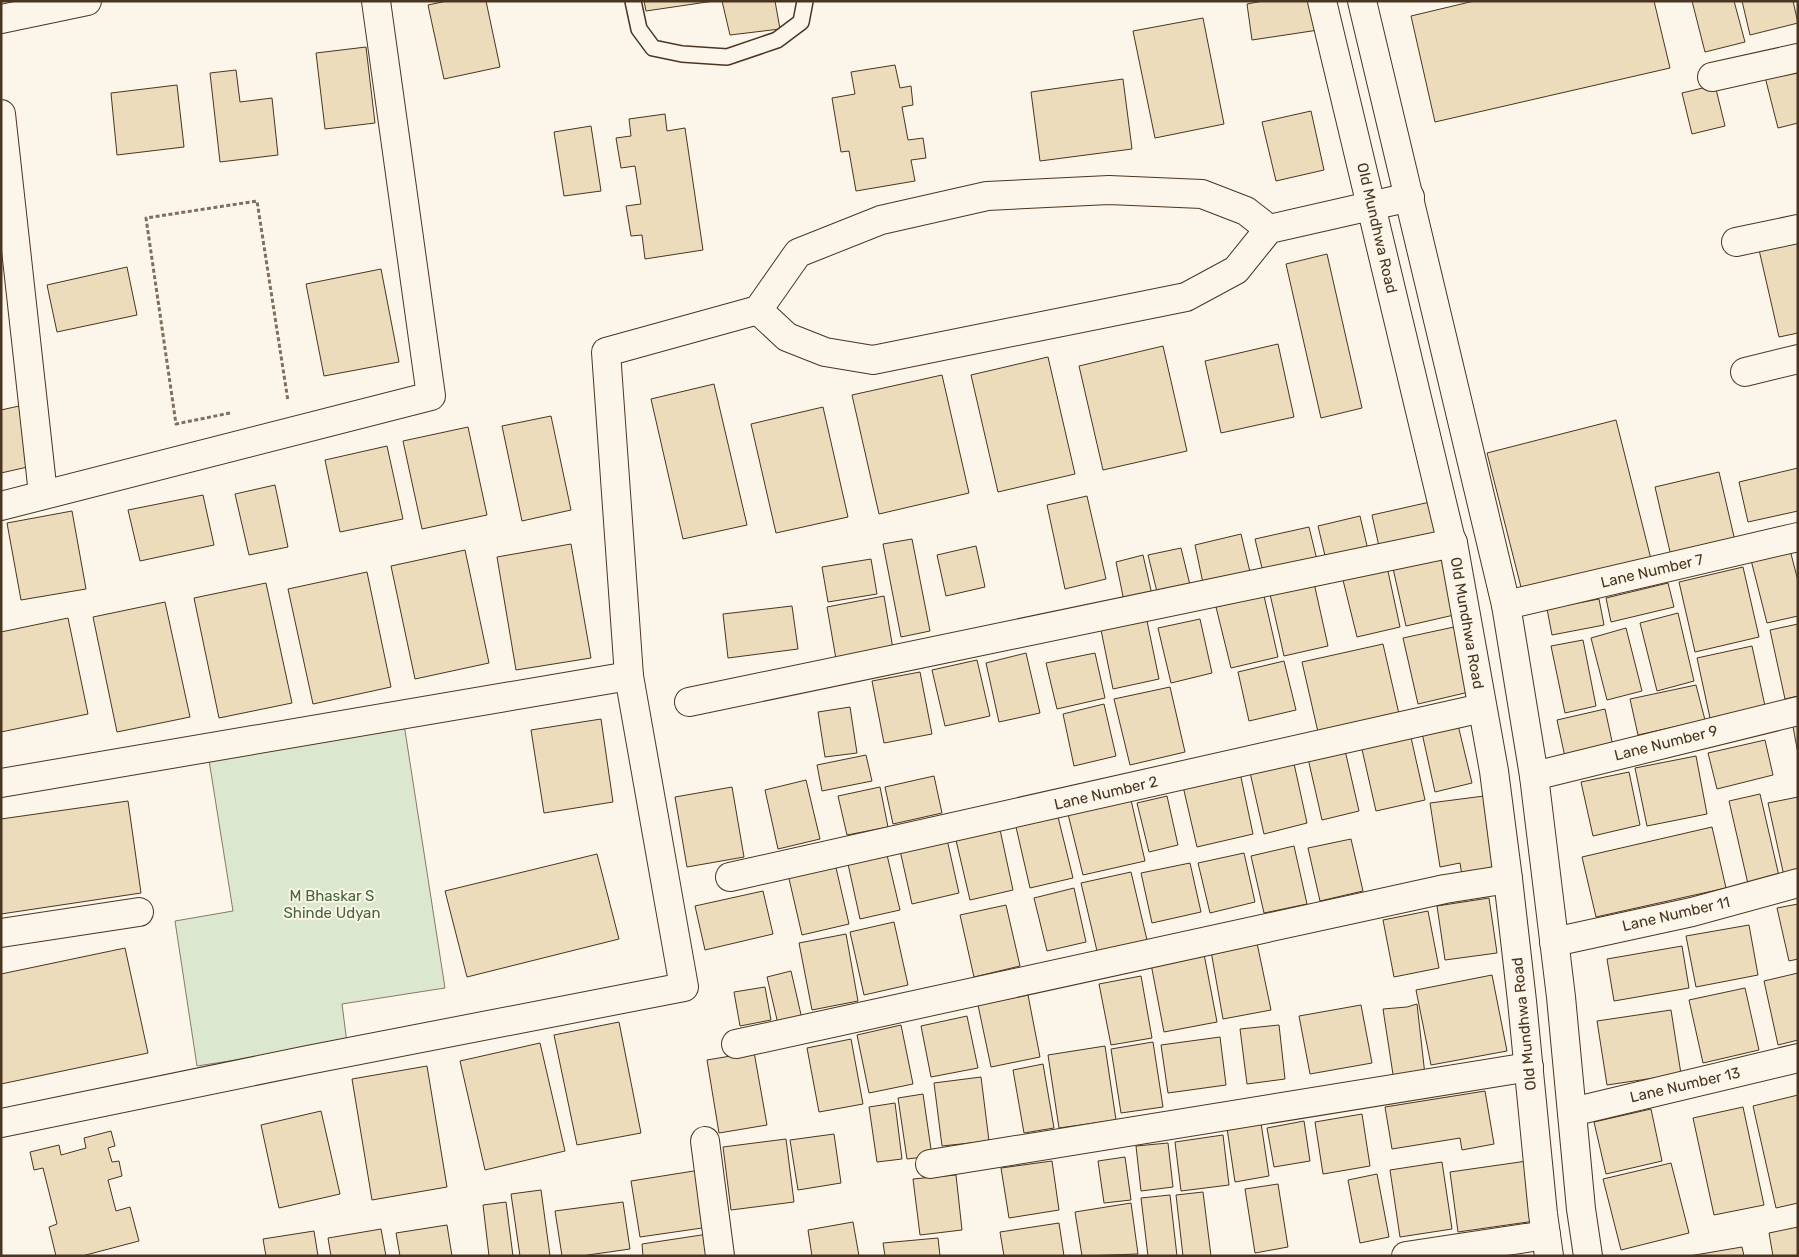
<svg xmlns="http://www.w3.org/2000/svg" width="1799" height="1257" font-family="Rubik,sans-serif">
	<style>
		.green { fill: #dce7d0; stroke: #887966 }
		.building { fill: #ecdcbc; stroke: #4a3520 }
		.lines { fill: none; stroke-linecap: round; stroke-linejoin: round }
		.service-casing { stroke: #4a3520; stroke-width: 18 }
		.minor-casing { stroke: #4a3520; stroke-width: 30 }
		.tertiary-casing { stroke: #4a3520; stroke-width: 30 }
		.trunk-casing { stroke: #4a3520; stroke-width: 30 }
		.path { stroke: #7f6f5c; stroke-width: 3; stroke-dasharray: 4 2.5; stroke-linecap: butt }
		.service { stroke: #fbf6e9; stroke-width: 15 }
		.minor { stroke: #fbf6e9; stroke-width: 28 }
		.tertiary { stroke: #fbf6e9; stroke-width: 28 }
		.trunk { stroke: #fbf6e9; stroke-width: 28 }
		.labels { text-anchor: middle; dominant-baseline: central; stroke-width: 4; stroke-linejoin: round; paint-order: stroke }
		.street-label { font-size: 15px; fill: #4a3520; stroke: #fbf6e9 }
		.park-label { font-size: 15px; fill: #436837; stroke: #fbf6e9 }
	</style>
	<rect width="100%" height="100%" fill="#fbf6e9"/>
	<polygon class="green" points="404,724 445,988 342,1004 347,1043 197,1066 175,921 233,911 208,754"/>
	<g class="building">
		<polygon points="447,1 486,1 500,67 444,79 428,5"/>
		<polygon points="644,1 714,1 646,11"/>
		<polygon points="722,1 775,1 780,29 730,35"/>
		<polygon points="1263,1 1320,1 1325,29 1252,40 1247,4"/>
		<polygon points="1474,1 1654,1 1670,68 1435,122 1411,16"/>
		<polygon points="1692,1 1734,1 1745,42 1705,52"/>
		<polygon points="1742,1 1793,1 1798,23 1750,35"/>
		<polygon points="1203,18 1224,124 1155,138 1133,31"/>
		<polygon points="366,47 375,123 325,129 316,53"/>
		<polygon points="1798,64 1798,123 1778,128 1764,73"/>
		<polygon points="895,65 900,88 911,86 913,105 902,107 908,140 923,138 926,158 911,160 915,181 856,191 849,151 841,152 832,98 855,94 851,72"/>
		<polygon points="236,70 240,102 272,98 278,155 220,162 210,73"/>
		<polygon points="1123,79 1132,149 1040,161 1031,92"/>
		<polygon points="177,85 184,147 117,155 111,93"/>
		<polygon points="1715,85 1725,126 1692,134 1682,93"/>
		<polygon points="1311,111 1324,170 1276,181 1262,122"/>
		<polygon points="665,114 667,131 685,128 703,250 645,259 642,235 631,236 626,206 641,204 635,166 621,168 616,138 631,136 629,119"/>
		<polygon points="591,126 601,191 564,196 554,132"/>
		<polygon points="1798,232 1798,333 1779,337 1757,241"/>
		<polygon points="1327,254 1362,408 1321,418 1286,264"/>
		<polygon points="127,267 137,315 57,332 47,285"/>
		<polygon points="381,269 399,362 324,376 306,284"/>
		<polygon points="1278,344 1294,417 1221,433 1205,361"/>
		<polygon points="1163,346 1187,451 1103,470 1079,366"/>
		<polygon points="1048,357 1075,474 998,492 971,375"/>
		<polygon points="942,375 969,493 879,514 852,395"/>
		<polygon points="714,384 747,525 683,539 651,399"/>
		<polygon points="19,406 32,466 1,473 1,410"/>
		<polygon points="823,407 848,517 776,533 751,424"/>
		<polygon points="551,416 571,510 522,521 502,426"/>
		<polygon points="1616,420 1652,563 1523,595 1487,453"/>
		<polygon points="468,427 487,515 422,529 403,441"/>
		<polygon points="387,446 403,519 340,532 325,460"/>
		<polygon points="1798,468 1798,511 1748,522 1739,482"/>
		<polygon points="1719,472 1735,541 1671,556 1655,487"/>
		<polygon points="275,485 288,547 249,555 235,494"/>
		<polygon points="203,495 214,545 140,561 128,510"/>
		<polygon points="1087,496 1106,579 1065,589 1047,505"/>
		<polygon points="1430,502 1438,538 1380,551 1372,515"/>
		<polygon points="72,511 86,589 21,600 7,523"/>
		<polygon points="1360,516 1368,550 1326,560 1318,526"/>
		<polygon points="1309,527 1317,560 1263,572 1255,539"/>
		<polygon points="1241,534 1250,572 1203,583 1195,545"/>
		<polygon points="912,539 930,631 901,637 883,544"/>
		<polygon points="571,544 591,658 516,670 497,557"/>
		<polygon points="976,546 985,587 946,596 937,555"/>
		<polygon points="1181,548 1190,585 1157,592 1148,555"/>
		<polygon points="465,550 489,663 415,679 391,566"/>
		<polygon points="1790,550 1798,581 1798,616 1767,623 1751,560"/>
		<polygon points="1440,553 1454,615 1406,626 1392,564"/>
		<polygon points="1143,555 1153,599 1125,606 1116,562"/>
		<polygon points="871,559 877,594 828,602 822,567"/>
		<polygon points="1386,562 1400,627 1357,637 1341,572"/>
		<polygon points="1743,567 1759,637 1695,652 1679,582"/>
		<polygon points="367,572 391,687 313,704 288,589"/>
		<polygon points="266,583 292,703 219,718 194,598"/>
		<polygon points="1314,583 1328,646 1284,656 1270,594"/>
		<polygon points="1668,583 1674,607 1611,622 1606,598"/>
		<polygon points="884,596 893,649 836,659 827,607"/>
		<polygon points="1264,596 1278,657 1231,668 1216,607"/>
		<polygon points="1599,599 1604,625 1552,635 1547,609"/>
		<polygon points="165,602 190,717 117,732 93,617"/>
		<polygon points="792,606 798,649 728,658 723,614"/>
		<polygon points="1678,613 1694,681 1657,691 1640,623"/>
		<polygon points="68,618 88,714 1,732 1,632"/>
		<polygon points="1200,619 1212,673 1171,683 1158,628"/>
		<polygon points="1147,621 1159,679 1113,689 1101,630"/>
		<polygon points="1798,624 1798,696 1785,699 1770,630"/>
		<polygon points="1454,627 1469,692 1418,704 1403,638"/>
		<polygon points="1626,628 1642,691 1607,700 1591,638"/>
		<polygon points="1583,640 1596,706 1565,713 1551,646"/>
		<polygon points="1383,644 1399,714 1318,732 1302,662"/>
		<polygon points="1752,646 1765,706 1710,718 1697,658"/>
		<polygon points="1026,653 1040,713 999,722 986,663"/>
		<polygon points="1095,653 1105,698 1057,709 1046,663"/>
		<polygon points="977,660 990,716 945,726 932,670"/>
		<polygon points="1284,661 1296,710 1249,721 1238,672"/>
		<polygon points="920,672 932,734 884,743 872,681"/>
		<polygon points="1696,685 1705,720 1638,735 1630,699"/>
		<polygon points="1170,687 1185,752 1130,765 1114,699"/>
		<polygon points="1104,704 1116,756 1074,766 1063,714"/>
		<polygon points="850,707 857,753 825,757 818,712"/>
		<polygon points="1605,709 1613,746 1565,757 1557,720"/>
		<polygon points="601,719 613,802 544,813 531,730"/>
		<polygon points="1798,720 1798,754 1792,721"/>
		<polygon points="1458,725 1472,783 1435,792 1422,733"/>
		<polygon points="1410,733 1425,800 1376,811 1361,745"/>
		<polygon points="1765,740 1773,775 1717,789 1708,753"/>
		<polygon points="1344,746 1359,811 1322,820 1307,754"/>
		<polygon points="866,755 872,781 822,791 817,765"/>
		<polygon points="1696,756 1707,814 1647,826 1635,768"/>
		<polygon points="1293,759 1307,823 1264,834 1249,768"/>
		<polygon points="1239,768 1253,834 1197,847 1182,782"/>
		<polygon points="1629,772 1640,825 1593,836 1581,782"/>
		<polygon points="934,776 942,813 893,824 885,787"/>
		<polygon points="806,780 820,839 778,849 765,790"/>
		<polygon points="732,787 744,857 687,867 675,797"/>
		<polygon points="880,787 888,827 847,835 838,796"/>
		<polygon points="1760,794 1779,876 1748,884 1729,801"/>
		<polygon points="1167,796 1178,845 1149,852 1137,803"/>
		<polygon points="1484,796 1495,871 1462,876 1460,863 1440,867 1430,803"/>
		<polygon points="1798,797 1798,873 1784,876 1768,803"/>
		<polygon points="1131,800 1145,861 1083,875 1068,814"/>
		<polygon points="128,801 141,893 1,914 1,819"/>
		<polygon points="1058,817 1073,878 1030,888 1016,827"/>
		<polygon points="999,825 1013,890 970,900 955,836"/>
		<polygon points="1712,827 1726,888 1596,917 1582,857"/>
		<polygon points="946,835 959,893 912,904 899,846"/>
		<polygon points="1351,839 1363,891 1320,901 1308,848"/>
		<polygon points="1294,846 1307,904 1264,913 1251,856"/>
		<polygon points="1244,853 1255,902 1210,913 1198,863"/>
		<polygon points="597,854 619,939 467,977 445,891"/>
		<polygon points="887,855 900,910 860,919 848,864"/>
		<polygon points="834,859 849,924 802,935 787,870"/>
		<polygon points="1190,863 1201,912 1152,923 1141,873"/>
		<polygon points="1131,872 1147,940 1097,951 1081,883"/>
		<polygon points="1074,888 1086,942 1047,951 1034,898"/>
		<polygon points="763,891 773,934 705,950 695,906"/>
		<polygon points="1489,898 1497,953 1445,960 1437,906"/>
		<polygon points="1798,904 1798,959 1789,961 1777,908"/>
		<polygon points="1006,905 1020,966 974,977 960,915"/>
		<polygon points="1428,911 1439,968 1394,977 1383,920"/>
		<polygon points="894,922 908,985 864,995 850,932"/>
		<polygon points="1749,925 1758,975 1696,987 1686,936"/>
		<polygon points="846,934 858,1001 812,1010 799,943"/>
		<polygon points="1257,943 1271,1010 1223,1019 1211,951"/>
		<polygon points="1682,946 1689,988 1614,1001 1607,959"/>
		<polygon points="125,948 148,1053 1,1084 1,974"/>
		<polygon points="1204,954 1217,1022 1164,1032 1151,964"/>
		<polygon points="791,971 802,1019 778,1024 767,977"/>
		<polygon points="1798,973 1798,1040 1778,1045 1764,981"/>
		<polygon points="1492,975 1507,1051 1431,1065 1416,990"/>
		<polygon points="1141,976 1152,1038 1111,1045 1099,984"/>
		<polygon points="765,987 771,1020 740,1026 734,992"/>
		<polygon points="1745,988 1759,1050 1703,1063 1689,1000"/>
		<polygon points="1028,995 1040,1057 991,1067 978,1005"/>
		<polygon points="1417,1004 1425,1075 1394,1081 1383,1009 1407,1007"/>
		<polygon points="1361,1005 1372,1063 1310,1074 1299,1016"/>
		<polygon points="1671,1010 1681,1074 1607,1085 1597,1021"/>
		<polygon points="967,1016 978,1068 931,1077 921,1026"/>
		<polygon points="619,1022 641,1133 577,1145 554,1035"/>
		<polygon points="901,1025 913,1084 869,1093 857,1035"/>
		<polygon points="1279,1025 1285,1079 1247,1084 1240,1029"/>
		<polygon points="1220,1037 1226,1085 1168,1093 1161,1045"/>
		<polygon points="851,1039 863,1104 819,1112 807,1048"/>
		<polygon points="1153,1042 1163,1107 1121,1113 1111,1049"/>
		<polygon points="540,1043 565,1151 485,1170 460,1061"/>
		<polygon points="1105,1046 1116,1120 1059,1128 1048,1055"/>
		<polygon points="754,1052 767,1125 719,1133 707,1060"/>
		<polygon points="1043,1064 1054,1128 1024,1133 1013,1070"/>
		<polygon points="427,1066 447,1187 372,1200 352,1079"/>
		<polygon points="981,1077 989,1141 942,1146 934,1083"/>
		<polygon points="1485,1091 1494,1144 1462,1150 1460,1138 1392,1149 1385,1107"/>
		<polygon points="923,1094 932,1156 907,1159 898,1098"/>
		<polygon points="1798,1095 1798,1203 1776,1208 1753,1106"/>
		<polygon points="895,1103 902,1159 877,1162 869,1107"/>
		<polygon points="1743,1107 1764,1205 1714,1215 1693,1118"/>
		<polygon points="1651,1109 1662,1161 1606,1174 1594,1122"/>
		<polygon points="321,1111 340,1194 279,1208 261,1125"/>
		<polygon points="1362,1114 1370,1166 1323,1174 1315,1122"/>
		<polygon points="1304,1121 1310,1161 1274,1167 1267,1128"/>
		<polygon points="1261,1123 1269,1176 1235,1182 1227,1128"/>
		<polygon points="111,1131 115,1146 108,1148 112,1162 119,1161 122,1176 108,1180 116,1211 130,1207 139,1241 82,1256 56,1256 49,1227 57,1224 43,1168 34,1170 30,1152 59,1145 61,1155 86,1148 84,1138"/>
		<polygon points="834,1134 841,1183 798,1190 790,1140"/>
		<polygon points="1223,1135 1229,1185 1181,1191 1175,1142"/>
		<polygon points="786,1139 794,1202 731,1210 723,1147"/>
		<polygon points="1168,1143 1173,1187 1141,1191 1136,1146"/>
		<polygon points="1125,1157 1131,1200 1104,1203 1098,1161"/>
		<polygon points="1052,1161 1059,1210 1009,1218 1001,1168"/>
		<polygon points="1527,1161 1535,1221 1458,1232 1450,1172"/>
		<polygon points="1442,1162 1452,1229 1400,1237 1390,1170"/>
		<polygon points="1671,1163 1689,1233 1621,1250 1603,1179"/>
		<polygon points="700,1170 709,1227 640,1237 631,1181"/>
		<polygon points="1377,1174 1389,1237 1360,1243 1348,1180"/>
		<polygon points="956,1175 962,1230 920,1235 913,1179"/>
		<polygon points="1278,1184 1288,1247 1255,1253 1245,1189"/>
		<polygon points="541,1190 550,1256 520,1256 511,1194"/>
		<polygon points="1203,1192 1211,1256 1183,1256 1176,1195"/>
		<polygon points="1170,1195 1177,1256 1148,1256 1141,1198"/>
		<polygon points="506,1202 513,1256 489,1256 483,1205"/>
		<polygon points="623,1202 630,1249 581,1256 562,1256 555,1211"/>
		<polygon points="1131,1203 1138,1254 1082,1256 1075,1212"/>
		<polygon points="853,1222 859,1256 812,1256 808,1230"/>
		<polygon points="1059,1223 1064,1256 1004,1256 1000,1232"/>
		<polygon points="447,1225 452,1256 400,1256 396,1233"/>
		<polygon points="1798,1227 1798,1256 1773,1256 1769,1233"/>
		<polygon points="381,1229 386,1256 331,1256 328,1238"/>
		<polygon points="314,1231 318,1256 266,1256 263,1239"/>
		<polygon points="708,1234 711,1256 643,1256 642,1244"/>
		<polygon points="938,1238 940,1256 885,1256 883,1243"/>
		<polygon points="1742,1247 1744,1256 1689,1256"/>
	</g>
	<g class="lines">
		<defs>
			<polyline id="service" points="633,1 639,29 653,48 682,54 727,57 777,40 801,22 805,1"/>
			<g id="minor">
				<polyline points="1712,77 1798,58"/>
				<polyline points="1,114 43,494"/>
				<polyline points="1736,242 1798,229"/>
				<polyline points="758,310 787,337 825,352 873,360 1186,297 1236,270 1269,229 1410,197"/>
				<polyline points="1745,372 1798,359"/>
				<polyline points="1,506 431,396 376,1"/>
				<polyline points="1506,605 1798,537"/>
				<polyline points="689,702 1453,543"/>
				<polyline points="1534,776 1798,711"/>
				<polyline points="1,783 629,676"/>
				<polyline points="730,877 1482,708"/>
				<polyline points="1,933 139,912"/>
				<polyline points="1554,942 1692,912 1798,883"/>
				<polyline points="736,1044 1445,889 1508,879"/>
				<polyline points="1572,1112 1798,1058"/>
				<polyline points="1,1123 308,1060 684,987 629,676 606,352 758,310 798,253 881,220 987,196 1109,190 1202,194 1246,211 1269,229"/>
				<polyline points="705,1141 720,1256"/>
				<polyline points="930,1164 1529,1067"/>
				<polyline points="1406,1256 1546,1235"/>
			</g>
			<g id="tertiary">
				<polyline points="1322,1 1450,536 1453,543 1494,771 1508,879 1522,1001 1543,1214 1549,1256"/>
				<polyline points="1362,1 1506,605 1534,776 1561,997 1581,1209 1588,1256"/>
			</g>
			<polyline id="trunk" points="1,19 87,1"/>
		</defs>
		<use href="#service" class="service-casing"/>
		<use href="#minor" class="minor-casing"/>
		<use href="#tertiary" class="tertiary-casing"/>
		<use href="#trunk" class="trunk-casing"/>
		<polyline class="path" points="230,413 176,424 146,218 257,201 288,401"/>
		<use href="#service" class="service"/>
		<use href="#minor" class="minor"/>
		<use href="#tertiary" class="tertiary"/>
		<use href="#trunk" class="trunk"/>
	</g>
	<g class="labels">
		<g class="street-label">
			<text transform="translate(1377 228) rotate(77)">Old Mundhwa Road</text>
			<text transform="translate(1652 571) rotate(-13)">Lane Number 7</text>
			<text transform="translate(1467 623) rotate(80)">Old Mundhwa Road</text>
			<text transform="translate(1666 743) rotate(-14)">Lane Number 9</text>
			<text transform="translate(1106 793) rotate(-13)">Lane Number 2</text>
			<text transform="translate(1676 914) rotate(-13)">Lane Number 11</text>
			<text transform="translate(1524 1024) rotate(-96)">Old Mundhwa Road</text>
			<text transform="translate(1685 1085) rotate(-13)">Lane Number 13</text>
		</g>
		<g class="park-label">
			<text x="332" y="896">M Bhaskar S<tspan x="332" dy="17">Shinde Udyan</tspan></text>
		</g>
	</g>
	<rect width="1799" height="1257" fill="none" stroke="#4a3520" stroke-width="5"/>
</svg>
